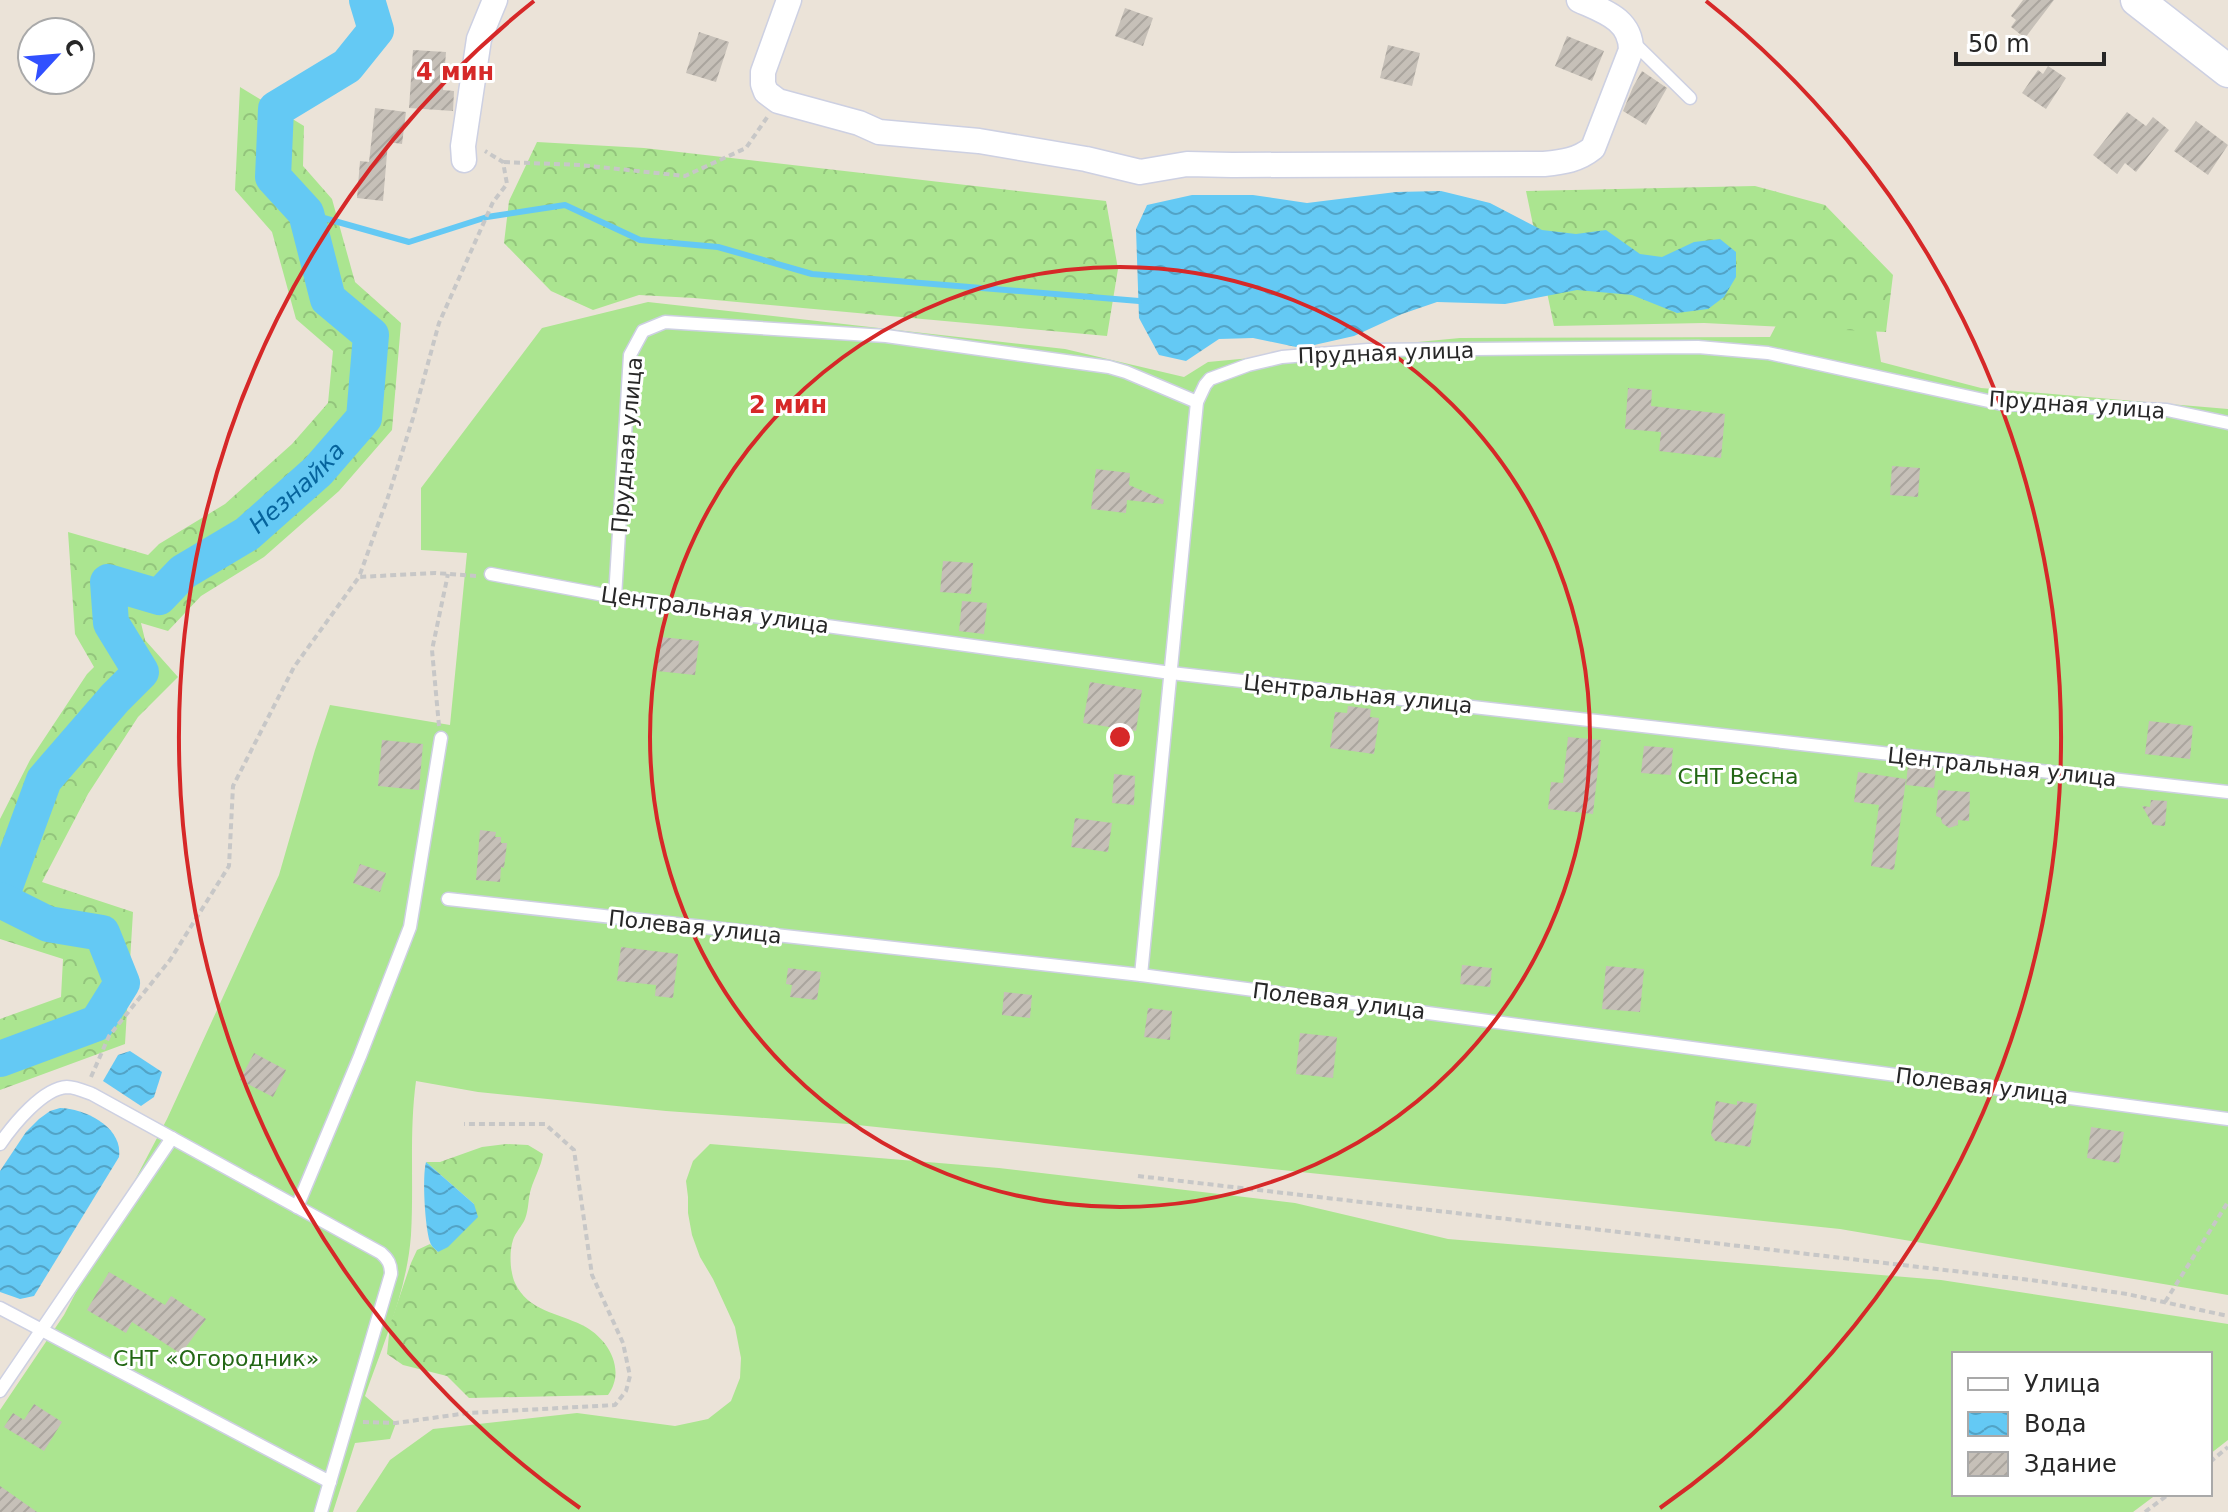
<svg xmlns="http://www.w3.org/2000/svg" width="2228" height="1512" font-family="'DejaVu Sans',sans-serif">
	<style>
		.grass { fill: #abe590 }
		.forest { fill: url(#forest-crowns) }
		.water { fill: url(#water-waves) }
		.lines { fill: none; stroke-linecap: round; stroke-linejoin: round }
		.stream { stroke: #64c9f4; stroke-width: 6 }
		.river { stroke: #64c9f4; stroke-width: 36 }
		.building { fill: url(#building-hatch) }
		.lane-casing { stroke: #cdd0e2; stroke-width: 15 }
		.street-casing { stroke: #cdd0e2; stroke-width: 27 }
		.secondary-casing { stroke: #cdd0e2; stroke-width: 35 }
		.path { stroke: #c7c7c7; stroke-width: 4; stroke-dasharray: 6 4; stroke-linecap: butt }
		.lane { stroke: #fff; stroke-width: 12 }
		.street { stroke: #fff; stroke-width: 24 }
		.secondary { stroke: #fff; stroke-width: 32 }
		.ring { fill: none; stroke: #d62828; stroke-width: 4 }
		.labels { text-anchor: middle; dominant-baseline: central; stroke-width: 6; stroke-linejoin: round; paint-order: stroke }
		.street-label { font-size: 22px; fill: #272727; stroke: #fff }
		.park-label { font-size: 22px; fill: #236715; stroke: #fff }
		.water-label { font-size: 24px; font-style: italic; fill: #06649d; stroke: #fff }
		.centre { fill: #d62828; stroke: #fff; stroke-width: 4 }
		.ring-label { font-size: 24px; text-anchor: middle; font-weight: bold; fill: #d62828; stroke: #fff; stroke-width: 6; stroke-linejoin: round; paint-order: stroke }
	</style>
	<defs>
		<pattern id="forest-crowns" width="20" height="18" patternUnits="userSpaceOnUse" patternTransform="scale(2)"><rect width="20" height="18" fill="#abe590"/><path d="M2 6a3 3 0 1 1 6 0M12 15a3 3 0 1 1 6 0" fill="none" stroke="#93c47c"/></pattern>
		<pattern id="water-waves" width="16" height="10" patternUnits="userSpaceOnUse" patternTransform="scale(2)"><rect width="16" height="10" fill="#64c9f4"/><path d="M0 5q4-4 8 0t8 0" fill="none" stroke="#52a3c6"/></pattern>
		<pattern id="building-hatch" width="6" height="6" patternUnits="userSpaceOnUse" patternTransform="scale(2)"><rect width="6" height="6" fill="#c6c0b8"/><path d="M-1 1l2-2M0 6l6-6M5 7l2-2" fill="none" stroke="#aaa59e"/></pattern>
	</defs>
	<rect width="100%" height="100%" fill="#ebe3d8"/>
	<g class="grass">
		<path d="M1824,233L1862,242L1881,362L1981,388L2228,409V1295L1840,1229L848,1124L666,1111L478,1092L416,1081C409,1132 414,1184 411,1235C407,1291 383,1344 365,1396L396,1423L390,1439L355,1443L333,1512H0V1410L64,1315L167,1119L279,875L315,750L330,705L450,725L467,553L421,550V488L542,328L648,302L1065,349L1184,377L1208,362L1460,338L1770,337Z"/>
		<polygon points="710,1144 999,1168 1295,1203 1448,1239 1941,1280 2228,1324 2228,1440 2210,1454 2210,1354 1954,1354 1954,1494 2157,1494 2133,1512 356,1512 390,1460 433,1429 577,1413 675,1426 708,1419 731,1401 740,1378 741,1358 735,1327 713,1279 700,1257 692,1235 688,1213 688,1197 686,1181 693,1161"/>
	</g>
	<g class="forest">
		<polygon points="240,87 304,126 303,166 332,199 355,282 401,323 392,430 339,491 264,557 201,596 168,631 141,623 145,640 178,677 138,717 88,794 42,882 133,912 125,1044 0,1090 0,1019 61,997 63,959 0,939 0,819 30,760 87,674 94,667 75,634 68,532 148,555 159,544 225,504 292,444 328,403 333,351 296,319 272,232 235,190"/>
		<polygon points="537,142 644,148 1106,201 1118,269 1107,336 694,298 639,295 593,310 551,291 504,243 509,201"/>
		<polygon points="1755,186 1825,205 1893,275 1886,332 1704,323 1554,326 1526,191"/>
		<path d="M506,1144L528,1145L543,1154C541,1167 535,1176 531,1189C528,1198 529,1209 525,1219C522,1226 515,1233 513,1240C509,1252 510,1272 515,1283C528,1311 558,1313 582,1325C607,1337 627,1369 608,1395L469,1398L447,1376L403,1365L387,1354L390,1325L411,1263L417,1250L430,1244L438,1252L474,1204L426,1162H440L482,1147Z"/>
	</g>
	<g class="water">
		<polygon points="1441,191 1490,203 1542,230 1576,234 1606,230 1640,254 1662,257 1694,242 1720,239 1736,252 1736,277 1724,297 1708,309 1677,313 1632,295 1577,290 1505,304 1437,302 1402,314 1354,336 1301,348 1253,338 1219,339 1186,361 1159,355 1139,318 1136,229 1147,205 1192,195 1253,195 1307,203 1396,192"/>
		<polygon points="130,1051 162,1072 154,1097 141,1106 103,1081 118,1055"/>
		<path d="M60,1108C86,1109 123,1127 119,1157L34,1296L20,1299L0,1292V1171L26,1132L39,1119L50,1111Z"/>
		<path d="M426,1162L474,1204L478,1217L448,1247L438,1252C435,1249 431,1246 430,1242C425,1228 422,1176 426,1162Z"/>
	</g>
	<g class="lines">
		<polyline class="stream" points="306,213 409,242 487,217 565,205 640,240 718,247 812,274 1139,301"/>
		<g class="river">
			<path id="s1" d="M0,900L44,780L115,698L141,672L111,623L108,582L159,597L183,572L247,534L318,471L364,418L371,335L328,299L306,213L273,177L276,109L347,66L376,30L367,0"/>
			<polyline points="0,900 48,924 102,933 122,983 97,1023 0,1059"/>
		</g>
	</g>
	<g class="building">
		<polygon points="2023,0 2054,0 2025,38 2011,27 2016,20 2011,16"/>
		<polygon points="1125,8 1153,18 1143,46 1115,36"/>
		<polygon points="699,32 729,42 716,82 686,73"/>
		<polygon points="1567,36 1604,51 1592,81 1555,66"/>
		<polygon points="1388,45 1420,53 1412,86 1380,78"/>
		<polygon points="413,50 446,52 443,90 454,91 453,111 409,108"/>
		<polygon points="2048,66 2066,78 2046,109 2022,93 2038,70 2043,74"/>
		<polygon points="1642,71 1667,88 1646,125 1623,111 1633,87"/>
		<polygon points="375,108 406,112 402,144 388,142 383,201 357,198 360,161 369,162"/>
		<polygon points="2127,112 2146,126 2153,117 2169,130 2136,172 2125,163 2117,174 2093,155"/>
		<polygon points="2196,121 2228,145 2208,175 2174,151"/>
		<polygon points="1628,388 1652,390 1651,406 1725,414 1721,458 1659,451 1661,432 1625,429"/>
		<polygon points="1892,466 1920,468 1918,497 1890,495"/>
		<polygon points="1096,469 1130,473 1129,485 1164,500 1163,504 1127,500 1126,513 1091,509"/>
		<polygon points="943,561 973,563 971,594 940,592"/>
		<polygon points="962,601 987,603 984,634 959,631"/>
		<polygon points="661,637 699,641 695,675 657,671"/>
		<polygon points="1090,682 1142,690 1136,731 1083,723"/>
		<polygon points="1348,706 1371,709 1370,717 1379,718 1374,754 1330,748 1335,712 1347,713"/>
		<polygon points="2149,721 2193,726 2190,759 2145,754"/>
		<polygon points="1568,737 1601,740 1593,814 1548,809 1551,782 1563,783"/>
		<polygon points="382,740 423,744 419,790 378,786"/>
		<polygon points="1644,746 1673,748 1671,775 1641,773"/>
		<polygon points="1908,765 1936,768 1934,788 1906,785"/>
		<polygon points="1858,772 1906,779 1894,870 1871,866 1879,805 1854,802"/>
		<polygon points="1114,774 1135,776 1134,805 1112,803"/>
		<polygon points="1938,790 1970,792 1969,821 1958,820 1958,825 1949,828 1942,823 1941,818 1936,816"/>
		<polygon points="2151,800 2167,801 2165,826 2153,825 2142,806 2150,807"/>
		<polygon points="1075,818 1112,823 1108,852 1071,847"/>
		<polygon points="480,830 496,832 495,837 501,837 501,843 507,843 504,868 501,867 500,882 476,880"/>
		<polygon points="360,864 386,873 380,892 353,883"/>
		<polygon points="621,947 678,954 673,998 655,996 656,985 617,981"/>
		<polygon points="1462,965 1492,968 1490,987 1460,984"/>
		<polygon points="1606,966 1644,969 1640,1012 1602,1009"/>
		<polygon points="788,968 821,972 817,1000 790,997 792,985 786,984"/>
		<polygon points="1004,992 1032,995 1030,1018 1002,1015"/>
		<polygon points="1148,1008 1172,1011 1170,1040 1144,1037"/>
		<polygon points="1300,1033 1337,1037 1333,1078 1296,1074"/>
		<polygon points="254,1053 286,1070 273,1097 240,1080"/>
		<polygon points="1716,1101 1737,1105 1737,1101 1757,1104 1750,1147 1715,1141 1711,1135"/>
		<polygon points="2091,1127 2124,1132 2119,1163 2087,1158"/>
		<polygon points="109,1272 165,1305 171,1296 206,1319 181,1354 132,1322 126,1333 87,1310"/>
		<polygon points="34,1404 62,1422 44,1451 4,1427 13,1413 24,1420"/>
		<polygon points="0,1486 37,1512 0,1512"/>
	</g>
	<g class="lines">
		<defs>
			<g id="lane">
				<polyline points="1633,42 1690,98"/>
				<polyline points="491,574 615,597 1171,673 2228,792"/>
				<polyline points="615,597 630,355 643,331 665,322 886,336 1109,367 1126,372 1197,402"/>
				<polyline points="448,899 1141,975 2228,1119"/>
				<polyline points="1141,975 1197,402 1205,385 1210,379 1248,365 1282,357 1368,350 1698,347 1768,353 2002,404 2167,410 2228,423"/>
				<path d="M0,1144C13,1125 43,1088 67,1087C75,1087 84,1091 92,1094L381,1253C388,1259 391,1264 391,1274L321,1512"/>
				<polyline points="297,1207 360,1056 410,927 441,738"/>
				<polyline points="0,1308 330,1482"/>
				<polyline points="0,1391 172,1138"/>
			</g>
			<g id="street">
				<path d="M789,0L763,72V84L766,92L778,101L859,123L879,132L979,141L1086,159L1140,172L1187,164L1232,165L1544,164C1564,162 1578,160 1593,148L1631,50C1631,19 1603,11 1579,0"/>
				<polyline points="464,160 463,146 479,39 495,0"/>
			</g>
			<polyline id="secondary" points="2137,0 2228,71"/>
		</defs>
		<use href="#lane" class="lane-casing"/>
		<use href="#street" class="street-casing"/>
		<use href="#secondary" class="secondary-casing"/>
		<g class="path">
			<polyline points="504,162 580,165 685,176 746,148 768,116"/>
			<polyline points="476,576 435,573 359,577 388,497 413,418 439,323 493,202 507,184 503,162 485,151"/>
			<polyline points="439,726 432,650 448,574"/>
			<polyline points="91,1077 109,1036 170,960 229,866 233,786 294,667 359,577"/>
			<polyline points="1138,1176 2031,1280 2127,1294 2228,1316"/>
			<polyline points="2165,1302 2228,1202"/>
			<polyline points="363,1422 396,1423 468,1413 615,1405 626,1391 630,1376 623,1343 592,1275 574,1150 545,1124 464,1124"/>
			<polyline points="2210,1462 2228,1447"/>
			<polyline points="2145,1512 2169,1494"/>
		</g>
		<use href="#lane" class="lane"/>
		<use href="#street" class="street"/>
		<use href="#secondary" class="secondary"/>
	</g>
	<g class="ring">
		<circle cx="1120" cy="737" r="470"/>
		<path d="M580 1508A941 941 0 0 1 534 1M1706 1A941 941 0 0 1 1660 1508"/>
	</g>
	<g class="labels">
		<g class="street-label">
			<text transform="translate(1386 353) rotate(-2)">Прудная улица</text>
			<text transform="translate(2077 405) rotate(4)">Прудная улица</text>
			<text transform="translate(627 445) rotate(-85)">Прудная улица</text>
			<text transform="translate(715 610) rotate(8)">Центральная улица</text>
			<text transform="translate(1358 694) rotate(6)">Центральная улица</text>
			<text transform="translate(2002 767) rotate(6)">Центральная улица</text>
			<text transform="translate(695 927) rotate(6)">Полевая улица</text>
			<text transform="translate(1339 1001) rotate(7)">Полевая улица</text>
			<text transform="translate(1982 1086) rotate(7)">Полевая улица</text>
		</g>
		<g class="park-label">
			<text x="1738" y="776">СНТ Весна</text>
			<text x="216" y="1358">СНТ «Огородник»</text>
		</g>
		<g class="water-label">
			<text stroke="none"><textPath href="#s1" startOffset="602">Незнайка</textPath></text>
		</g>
	</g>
	<circle cx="1120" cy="737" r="12" class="centre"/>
	<g class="ring-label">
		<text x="455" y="80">4 мин</text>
		<text x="788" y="413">2 мин</text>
	</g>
	<rect x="1952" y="1352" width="260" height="144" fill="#ffffff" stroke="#a9a9a9" stroke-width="2"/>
	<rect x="1968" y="1378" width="40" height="12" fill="#ffffff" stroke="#a9a9a9" stroke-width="2"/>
	<text x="2024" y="1392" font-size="24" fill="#272727">Улица</text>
	<rect x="1968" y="1412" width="40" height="24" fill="url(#water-waves)" stroke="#a9a9a9" stroke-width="2"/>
	<text x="2024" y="1432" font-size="24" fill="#272727">Вода</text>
	<rect x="1968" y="1452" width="40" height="24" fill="url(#building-hatch)" stroke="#a9a9a9" stroke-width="2"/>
	<text x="2024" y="1472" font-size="24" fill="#272727">Здание</text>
	<g transform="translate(56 56) rotate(64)"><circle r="38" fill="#ffffff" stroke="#a9a9a9" stroke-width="2"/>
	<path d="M0-6L14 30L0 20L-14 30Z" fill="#3150ff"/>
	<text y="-12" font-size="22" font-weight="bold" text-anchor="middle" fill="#272727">С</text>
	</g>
	<path d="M1956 52v12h148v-12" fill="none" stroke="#272727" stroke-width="4"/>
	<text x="1968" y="52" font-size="24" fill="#272727" stroke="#ffffff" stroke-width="6" paint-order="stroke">50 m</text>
</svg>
